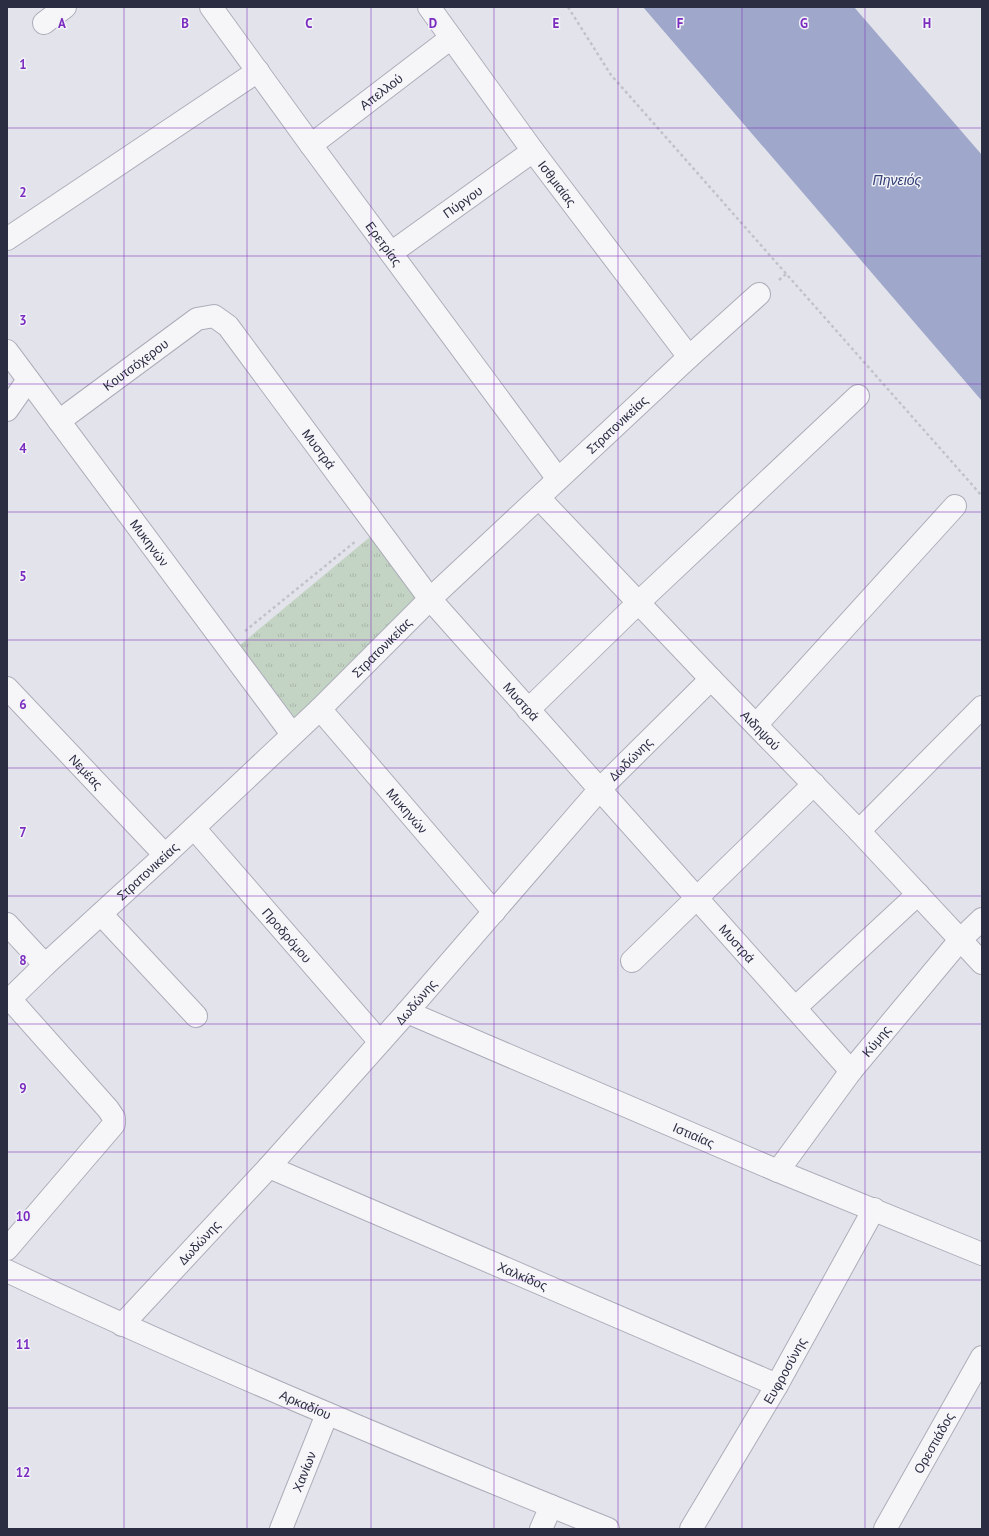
<svg xmlns="http://www.w3.org/2000/svg" width="989" height="1536" font-family="'PT Sans',sans-serif">
	<style>
		.grass { fill: url(#grass-tufts) }
		.water { fill: #9fa8ca }
		.lines { fill: none; stroke-linecap: round; stroke-linejoin: round }
		.pedestrian-casing { stroke: #acadb9; stroke-width: 24 }
		.minor-casing { stroke: #acadb9; stroke-width: 24 }
		.path { stroke: #c1c2ca; stroke-width: 2.5; stroke-dasharray: 3 3; stroke-linecap: butt }
		.pedestrian { stroke: #f6f6f9; stroke-width: 22 }
		.minor { stroke: #f6f6f9; stroke-width: 22 }
		.grid { fill: none; stroke: #7b2cbf; stroke-width: 1; stroke-opacity: 0.55 }
		.labels { text-anchor: middle; dominant-baseline: central; stroke-width: 3; stroke-linejoin: round; paint-order: stroke }
		.street-label { font-size: 13px; fill: #2b2d43; stroke: #f2f3f8 }
		.water-label { font-size: 14px; font-style: italic; fill: #354076; stroke: #f2f3f8 }
		.grid-label { font-size: 13px; text-anchor: middle; font-weight: bold; fill: #7b2cbf; stroke: #f2f3f8; stroke-width: 3; stroke-linejoin: round; paint-order: stroke }
	</style>
	<defs>
		<pattern id="grass-tufts" width="24" height="20" patternUnits="userSpaceOnUse"><rect width="24" height="20" fill="#c4d4c4"/><path d="M3 7l-1-3M5 7V3M7 7l1-3M15 17l-1-3M17 17v-4M19 17l1-3" fill="none" stroke="#a9b6aa"/></pattern>
	</defs>
	<rect width="100%" height="100%" fill="#e3e4eb"/>
	<polygon class="grass" points="371,536 418,598 295,718 240,645"/>
	<polygon class="water" points="643,7 854,7 982,155 982,401"/>
	<g class="lines">
		<defs>
			<g id="pedestrian">
				<polyline points="44,23 65,7"/>
				<polyline points="7,239 258,71"/>
			</g>
			<g id="minor">
				<path id="s1" d="M211,7L311,145L558,479"/>
				<path id="s2" d="M429,7L533,151L689,357"/>
				<path id="s3" d="M311,145L451,38"/>
				<path id="s4" d="M391,253L533,151"/>
				<path id="s5" d="M7,351L292,734"/>
				<polyline points="7,410 28,380"/>
				<path id="s6" d="M59,421L197,319L214,316L228,326L430,599L851,1071"/>
				<path id="s7" d="M539,498L711,679L859,831L982,963"/>
				<path id="s8" d="M7,688L165,855"/>
				<path id="s9" d="M320,709L494,912"/>
				<polyline points="528,710 638,603 858,396"/>
				<polyline points="756,725 955,506"/>
				<path id="s10" d="M194,828L380,1042"/>
				<polyline points="859,831 982,707"/>
				<polyline points="101,914 196,1016"/>
				<polyline points="7,924 45,965"/>
				<polyline points="632,961 814,784"/>
				<path id="s11" d="M7,1002L45,965L165,855L320,709L430,599L689,357L759,294"/>
				<polyline points="795,1008 918,894"/>
				<path id="s12" d="M407,1012L778,1171L982,1254"/>
				<path id="s13" d="M269,1167L777,1385"/>
				<path id="s14" d="M778,1171L851,1071L960,940L982,919"/>
				<polyline points="7,1249 114,1124 114,1118 108,1109 10,999"/>
				<path id="s15" d="M7,1271C204,1364 406,1448 608,1529"/>
				<path id="s16" d="M122,1325L269,1167L407,1012L600,789L711,679"/>
				<path id="s17" d="M281,1529L327,1414"/>
				<polyline points="541,1529 551,1506"/>
				<path id="s18" d="M691,1529L777,1385L874,1209"/>
				<path id="s19" d="M885,1529L982,1357"/>
			</g>
		</defs>
		<use href="#pedestrian" class="pedestrian-casing"/>
		<use href="#minor" class="minor-casing"/>
		<g class="path">
			<polyline points="568,7 611,75 982,496"/>
			<polyline points="779,280 786,274"/>
			<polyline points="245,631 356,541"/>
		</g>
		<use href="#pedestrian" class="pedestrian"/>
		<use href="#minor" class="minor"/>
	</g>
	<path class="grid" d="M124,7V1529M247,7V1529M371,7V1529M494,7V1529M618,7V1529M742,7V1529M865,7V1529M7,128H982M7,256H982M7,384H982M7,512H982M7,640H982M7,768H982M7,896H982M7,1024H982M7,1152H982M7,1280H982M7,1408H982"/>
	<g class="labels">
		<g class="street-label">
			<text stroke="none"><textPath href="#s3" startOffset="88">Απελλού</textPath></text>
			<text stroke="none"><textPath href="#s2" startOffset="218">Ισθμιαίας</textPath></text>
			<text stroke="none"><textPath href="#s4" startOffset="88">Πύργου</textPath></text>
			<text stroke="none"><textPath href="#s1" startOffset="293">Ερετρίας</textPath></text>
			<text stroke="none"><textPath href="#s6" startOffset="95">Κουτσόχερου</textPath></text>
			<text stroke="none"><textPath href="#s11" startOffset="840">Στρατονικείας</textPath></text>
			<text stroke="none"><textPath href="#s6" startOffset="359">Μυστρά</textPath></text>
			<text stroke="none"><textPath href="#s5" startOffset="239">Μυκηνών</textPath></text>
			<text stroke="none"><textPath href="#s11" startOffset="516">Στρατονικείας</textPath></text>
			<text stroke="none"><textPath href="#s6" startOffset="683">Μυστρά</textPath></text>
			<text stroke="none"><textPath href="#s7" startOffset="321">Αιδηψού</textPath></text>
			<text stroke="none"><textPath href="#s16" startOffset="761">Δωδώνης</textPath></text>
			<text stroke="none"><textPath href="#s8" startOffset="115">Νεμέας</textPath></text>
			<text stroke="none"><textPath href="#s9" startOffset="134">Μυκηνών</textPath></text>
			<text stroke="none"><textPath href="#s11" startOffset="192">Στρατονικείας</textPath></text>
			<text stroke="none"><textPath href="#s10" startOffset="142">Προδρόμου</textPath></text>
			<text stroke="none"><textPath href="#s6" startOffset="1007">Μυστρά</textPath></text>
			<text stroke="none"><textPath href="#s16" startOffset="437">Δωδώνης</textPath></text>
			<text stroke="none"><textPath href="#s14" startOffset="163">Κύμης</textPath></text>
			<text stroke="none"><textPath href="#s12" startOffset="312">Ιστιαίας</textPath></text>
			<text stroke="none"><textPath href="#s16" startOffset="113">Δωδώνης</textPath></text>
			<text stroke="none"><textPath href="#s13" startOffset="276">Χαλκίδος</textPath></text>
			<text stroke="none"><textPath href="#s18" startOffset="184">Ευφροσύνης</textPath></text>
			<text stroke="none"><textPath href="#s15" startOffset="327">Αρκαδίου</textPath></text>
			<text stroke="none"><textPath href="#s19" startOffset="99">Ορεστιάδος</textPath></text>
			<text stroke="none"><textPath href="#s17" startOffset="62">Χανίων</textPath></text>
		</g>
		<g class="water-label">
			<text x="897" y="180">Πηνειός</text>
		</g>
	</g>
	<g class="grid-label">
		<text x="62" y="28">A</text>
		<text x="185" y="28">B</text>
		<text x="309" y="28">C</text>
		<text x="433" y="28">D</text>
		<text x="556" y="28">E</text>
		<text x="680" y="28">F</text>
		<text x="804" y="28">G</text>
		<text x="927" y="28">H</text>
		<text x="23" y="69">1</text>
		<text x="23" y="197">2</text>
		<text x="23" y="325">3</text>
		<text x="23" y="453">4</text>
		<text x="23" y="581">5</text>
		<text x="23" y="709">6</text>
		<text x="23" y="837">7</text>
		<text x="23" y="965">8</text>
		<text x="23" y="1093">9</text>
		<text x="23" y="1221">10</text>
		<text x="23" y="1349">11</text>
		<text x="23" y="1477">12</text>
	</g>
	<rect width="989" height="1536" fill="none" stroke="#2b2d43" stroke-width="16"/>
</svg>
